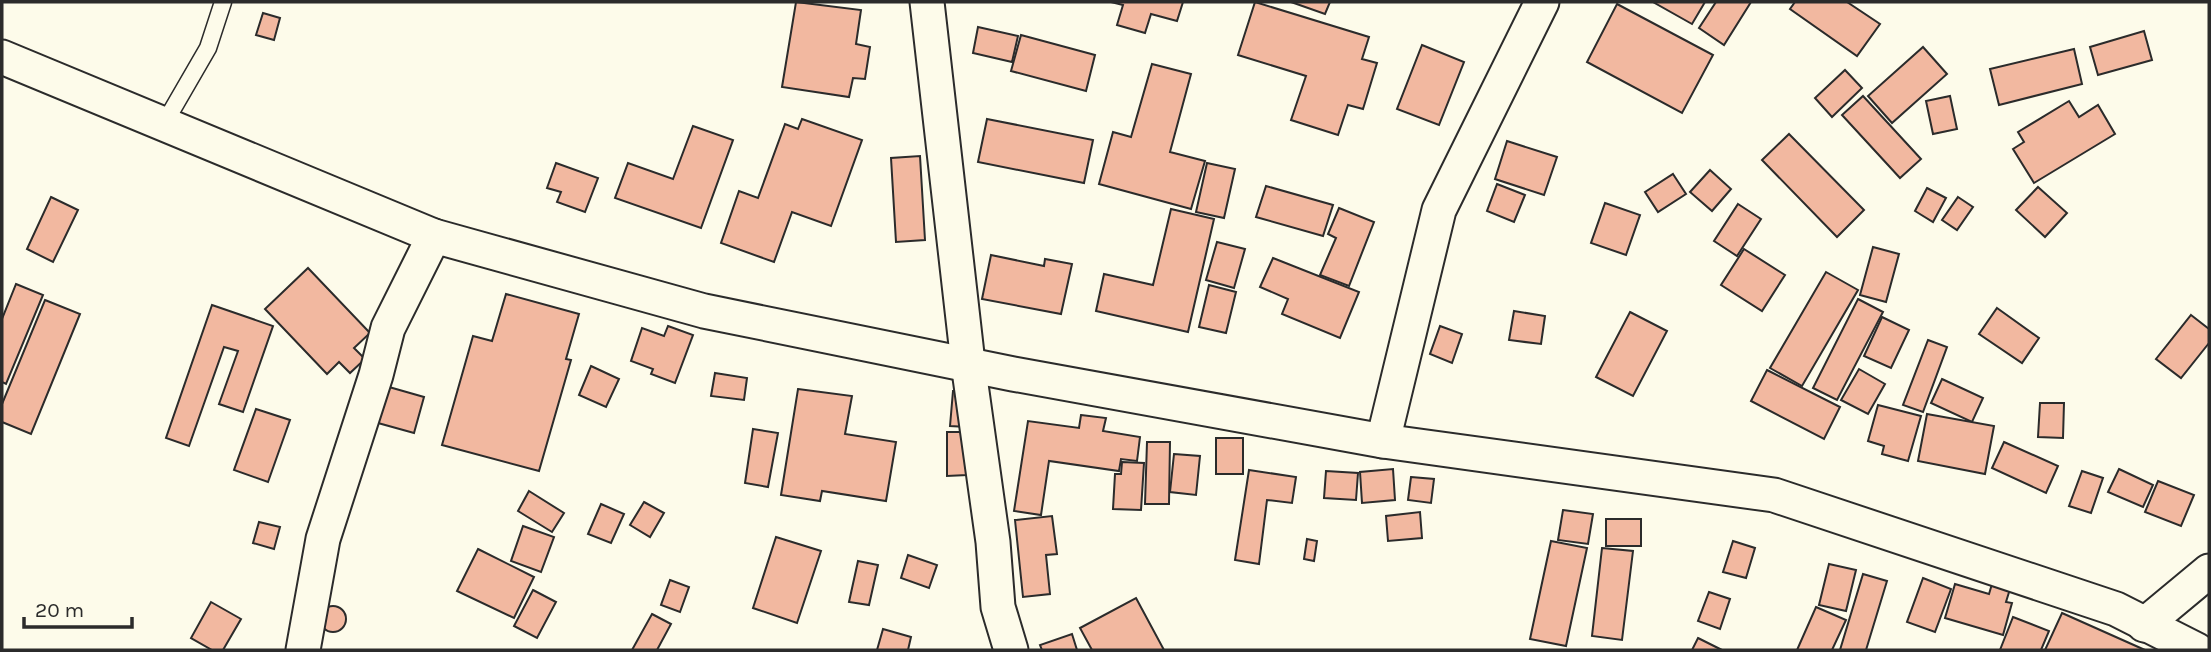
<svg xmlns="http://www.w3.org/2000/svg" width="2211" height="652" font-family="Karla,sans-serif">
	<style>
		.building { fill: #f2b8a0; stroke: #2b2b2b; stroke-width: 2 }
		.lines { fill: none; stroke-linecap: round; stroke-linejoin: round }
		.lane-casing { stroke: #2b2b2b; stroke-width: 19 }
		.street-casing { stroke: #2b2b2b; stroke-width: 37 }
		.lane { stroke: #fdfbea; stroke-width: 16 }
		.street { stroke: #fdfbea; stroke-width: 33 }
	</style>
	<rect width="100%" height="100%" fill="#fdfbea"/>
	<g class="building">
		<polygon points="796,2 861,10 856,44 870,47 865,79 853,78 849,97 782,87"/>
		<polygon points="1111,2 1183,2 1177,21 1151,14 1145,33 1117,25 1123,5"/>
		<polygon points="1255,2 1369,37 1362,59 1377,63 1363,109 1348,105 1338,135 1291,120 1306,76 1238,55"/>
		<polygon points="1291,2 1330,2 1325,14"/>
		<polygon points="1653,2 1705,2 1692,24"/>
		<polygon points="1716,2 1751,2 1724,45 1699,28"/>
		<polygon points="1795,2 1847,2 1880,24 1857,56 1790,9"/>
		<polygon points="1617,4 1713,55 1682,113 1587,62"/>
		<polygon points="263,13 280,18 274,40 256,35"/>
		<polygon points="978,27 1018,36 1012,62 973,53"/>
		<polygon points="2144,31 2152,60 2098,75 2090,47"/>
		<polygon points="1021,35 1095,55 1086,91 1011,71"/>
		<polygon points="1422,45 1464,62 1439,125 1397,109"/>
		<polygon points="1923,47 1947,74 1892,123 1868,96"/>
		<polygon points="2074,49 2082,84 1999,105 1990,69"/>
		<polygon points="1152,64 1191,74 1170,152 1205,161 1191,209 1099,184 1113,132 1131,137"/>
		<polygon points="1845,70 1862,88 1832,117 1815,98"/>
		<polygon points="1863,96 1921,159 1900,178 1842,115"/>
		<polygon points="1950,96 1957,129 1933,134 1926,101"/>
		<polygon points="2069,101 2079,117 2098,105 2115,134 2034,183 2013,149 2024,142 2018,132"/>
		<polygon points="802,119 862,140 831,226 792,212 774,262 721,243 739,191 758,198 785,124 798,129"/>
		<polygon points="987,119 1093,140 1084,183 978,162"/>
		<polygon points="693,126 733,140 701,228 615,198 628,163 673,179"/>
		<polygon points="1789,134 1864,210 1837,237 1762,160"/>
		<polygon points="1507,141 1557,157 1544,195 1495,179"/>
		<polygon points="920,156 925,240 896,242 891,158"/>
		<polygon points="556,163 598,178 585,212 557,202 561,192 547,188"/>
		<polygon points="1207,163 1235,169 1224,218 1196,212"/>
		<polygon points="1710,170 1731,189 1712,211 1690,192"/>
		<polygon points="1673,174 1686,194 1658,212 1645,192"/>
		<polygon points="1497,184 1525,195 1514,222 1487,211"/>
		<polygon points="1266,186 1333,205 1323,236 1256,217"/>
		<polygon points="2038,187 2067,213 2045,237 2016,210"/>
		<polygon points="1927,188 1946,198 1933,222 1915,211"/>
		<polygon points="51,197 78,210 53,262 27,249"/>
		<polygon points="1958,197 1973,207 1957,230 1942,220"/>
		<polygon points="1605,203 1640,215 1626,255 1591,243"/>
		<polygon points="1738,204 1761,219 1737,256 1714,241"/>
		<polygon points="1339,208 1374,222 1349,286 1320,275 1336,238 1328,234"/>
		<polygon points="1171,209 1214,219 1188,332 1096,311 1104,274 1153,285"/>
		<polygon points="1217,242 1245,249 1234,288 1206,280"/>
		<polygon points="1873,247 1899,254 1886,302 1860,295"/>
		<polygon points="1744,249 1785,275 1762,311 1721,285"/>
		<polygon points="991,255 1044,266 1045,259 1072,264 1061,314 982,299"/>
		<polygon points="1273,258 1359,292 1340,338 1282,314 1288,299 1260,287"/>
		<polygon points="308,268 370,333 354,348 365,359 350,373 339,362 327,374 265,309"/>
		<polygon points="1826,272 1858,290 1802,386 1770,368"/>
		<polygon points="16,284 43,295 6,384 2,382 2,319"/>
		<polygon points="1209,285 1236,292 1226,333 1199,327"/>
		<polygon points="506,294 579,314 566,359 571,360 539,471 442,445 473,336 492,341"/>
		<polygon points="1858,299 1883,312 1837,400 1813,388"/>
		<polygon points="45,300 80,314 31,434 2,422 2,404"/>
		<polygon points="212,305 273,326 243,412 219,404 238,351 224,347 189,446 166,438"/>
		<polygon points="1997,308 2039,338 2022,363 1979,334"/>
		<polygon points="1514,311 1545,316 1541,344 1509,340"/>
		<polygon points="1630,312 1667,331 1633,396 1596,377"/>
		<polygon points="2191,315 2209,329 2209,343 2181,378 2156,359"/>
		<polygon points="1882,317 1909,330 1891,368 1864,356"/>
		<polygon points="668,326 693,335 675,383 651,374 653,369 631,361 642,328 664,336"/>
		<polygon points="1440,326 1462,334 1452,363 1430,354"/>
		<polygon points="1928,340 1947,347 1923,412 1903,405"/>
		<polygon points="591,366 619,379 606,407 579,395"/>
		<polygon points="1859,369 1885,384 1868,414 1841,400"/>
		<polygon points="1767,370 1840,407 1824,439 1751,401"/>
		<polygon points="715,373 747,378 744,400 711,396"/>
		<polygon points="1942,379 1983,398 1972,422 1931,403"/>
		<polygon points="389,387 424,397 414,433 378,423"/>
		<polygon points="798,389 852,396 845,434 896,442 886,501 822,491 820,501 781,495"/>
		<polygon points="953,391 969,392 967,427 950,426"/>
		<polygon points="2040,403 2064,403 2063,438 2038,437"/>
		<polygon points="1878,405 1921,416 1908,461 1882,454 1884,446 1868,441"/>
		<polygon points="256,409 290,420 268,482 234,470"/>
		<polygon points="1927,414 1994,426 1985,474 1918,461"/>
		<polygon points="1081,415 1106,418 1103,431 1140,437 1137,461 1121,459 1119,471 1049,461 1041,515 1014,511 1028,421 1079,428"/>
		<polygon points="753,429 778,433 768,487 745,483"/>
		<polygon points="947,432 967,432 967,475 947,476"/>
		<rect x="1216" y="438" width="27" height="36"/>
		<polygon points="1147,442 1170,442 1169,504 1145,504"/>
		<polygon points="2004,442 2058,466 2046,493 1992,468"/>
		<polygon points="1174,454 1200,456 1196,495 1170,492"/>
		<polygon points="1122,462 1144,463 1141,510 1113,509 1115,474 1121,474"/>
		<polygon points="1393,469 1395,500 1362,503 1360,472"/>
		<polygon points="2119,469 2153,485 2143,507 2108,492"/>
		<polygon points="1249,470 1296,477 1292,503 1267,500 1259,564 1235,560"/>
		<polygon points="1326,471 1358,473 1356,500 1324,498"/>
		<polygon points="2082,471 2103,478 2091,513 2069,506"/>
		<polygon points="1411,477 1434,479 1431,503 1408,500"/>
		<polygon points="2158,481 2194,495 2181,526 2145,512"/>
		<polygon points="529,491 564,513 552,532 518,511"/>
		<polygon points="644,502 664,513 650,537 630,525"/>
		<polygon points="601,504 624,514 611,543 588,534"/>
		<polygon points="1563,510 1593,514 1588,544 1558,540"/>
		<polygon points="1420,512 1422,538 1388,541 1386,516"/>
		<polygon points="1052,516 1057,554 1046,555 1050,594 1023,597 1015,520"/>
		<rect x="1606" y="519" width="35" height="27"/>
		<polygon points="259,522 280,527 274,549 253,543"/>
		<polygon points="523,526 554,537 541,572 511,561"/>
		<polygon points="776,537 821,551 797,623 753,608"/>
		<polygon points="1307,539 1317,541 1314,561 1304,559"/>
		<polygon points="1551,541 1587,548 1566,646 1530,639"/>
		<polygon points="1733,541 1755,548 1746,578 1723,572"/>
		<polygon points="1602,548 1633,551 1622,640 1592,636"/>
		<polygon points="478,549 534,577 514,618 457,591"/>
		<polygon points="908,555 937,565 929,588 901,578"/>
		<polygon points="858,561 878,565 869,605 849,602"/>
		<polygon points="1829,564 1856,570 1846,611 1819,605"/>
		<polygon points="1863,574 1887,581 1866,650 1840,650"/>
		<polygon points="1923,578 1951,589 1935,632 1907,622"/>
		<polygon points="670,580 689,587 680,612 661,605"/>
		<polygon points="1955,584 1989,594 1992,584 2010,589 2006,602 2012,603 2003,635 1945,618"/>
		<polygon points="533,590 556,602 537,638 514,626"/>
		<polygon points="1709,592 1730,599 1720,629 1698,621"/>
		<polygon points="1136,598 1164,650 1092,650 1080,628"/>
		<polygon points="211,602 241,619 223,650 212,650 191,638"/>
		<circle cx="333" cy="619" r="13"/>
		<polygon points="1816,607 1846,620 1832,650 1797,650"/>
		<polygon points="2062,613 2145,650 2045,650"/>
		<polygon points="652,614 671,624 657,650 632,650"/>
		<polygon points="2013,617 2049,631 2041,650 2000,650"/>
		<polygon points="883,629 911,637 908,650 877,650"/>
		<polygon points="1072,634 1077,650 1042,650 1040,645"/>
		<polygon points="1698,638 1722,650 1692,650"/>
	</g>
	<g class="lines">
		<defs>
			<polyline id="lane" points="164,124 208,48 223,2"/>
			<g id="street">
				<polyline points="927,2 968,363 993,542 998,607 1011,650"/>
				<polyline points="2,57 434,236 704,311 1013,374 1383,441 1774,495 2116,609 2197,650"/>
				<polyline points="1383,441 1439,210 1542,2"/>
				<polyline points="2144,625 2209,571"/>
				<polyline points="303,650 323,539 376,375 388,328 434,236"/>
			</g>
		</defs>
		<use href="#lane" class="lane-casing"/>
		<use href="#street" class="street-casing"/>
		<use href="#lane" class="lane"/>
		<use href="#street" class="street"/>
	</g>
	<rect width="2211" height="652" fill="none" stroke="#2b2b2b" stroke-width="7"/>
	<path d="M24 617v10h108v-10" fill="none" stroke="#2b2b2b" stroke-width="3.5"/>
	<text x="35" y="617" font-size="21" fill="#2b2b2b" stroke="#fdfbea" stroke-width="5" paint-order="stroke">20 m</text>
</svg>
